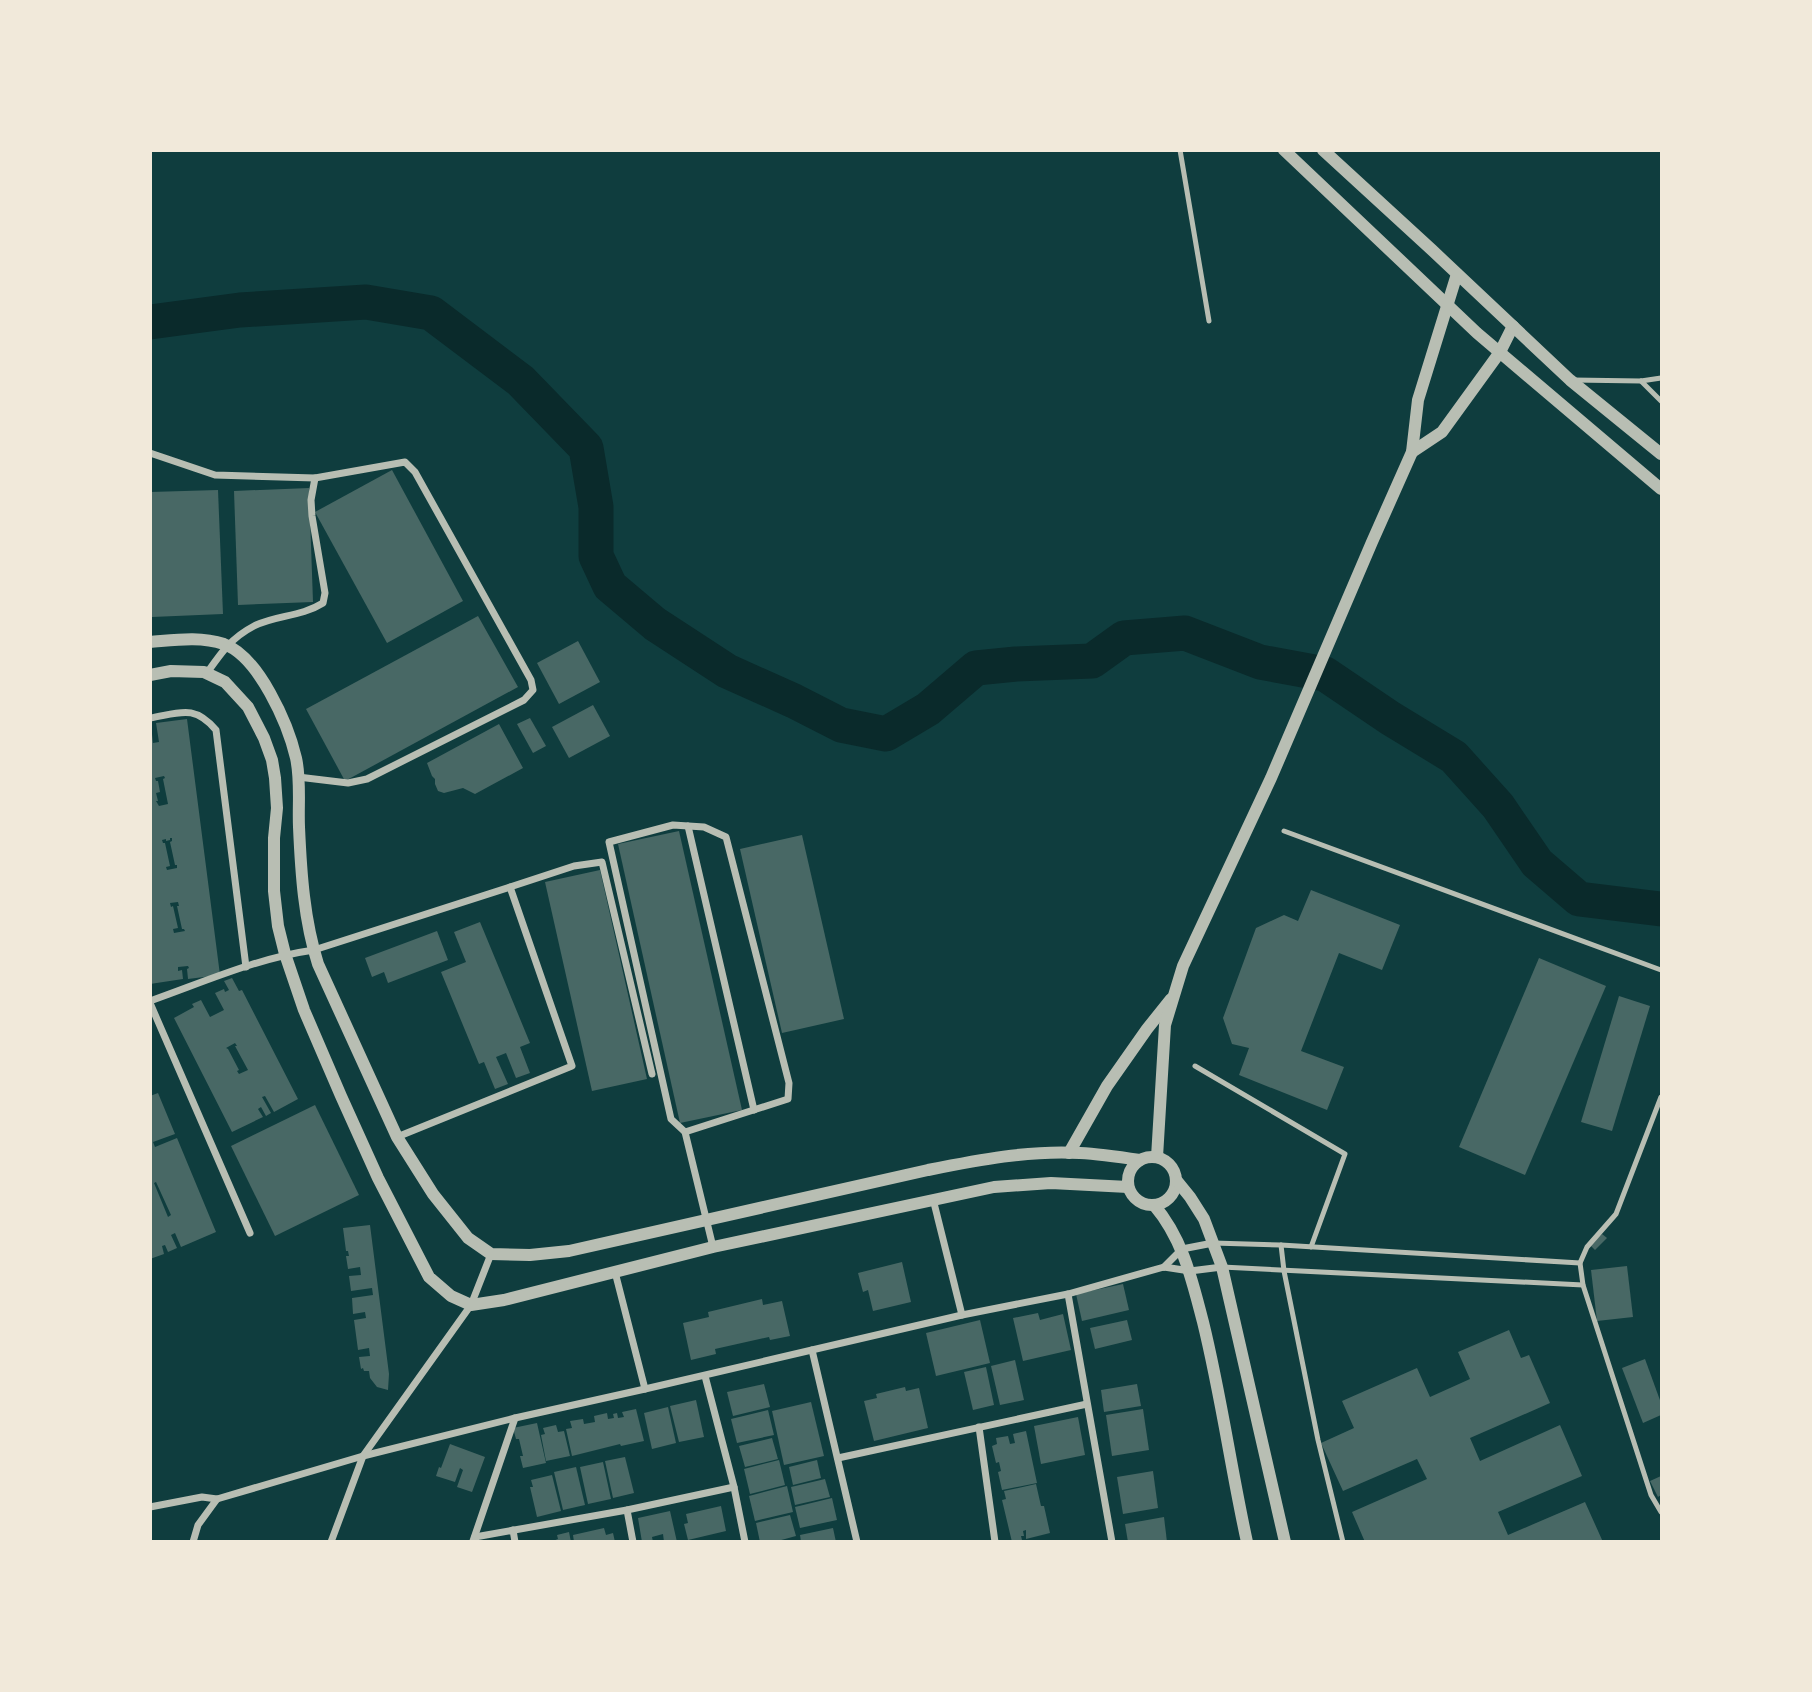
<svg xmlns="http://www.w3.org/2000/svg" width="1812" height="1692" font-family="'Work Sans',sans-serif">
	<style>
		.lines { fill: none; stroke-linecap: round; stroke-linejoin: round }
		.river { stroke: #0a2a2b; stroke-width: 35 }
		.building { fill: #486865; fill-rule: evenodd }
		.service { stroke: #b8beb3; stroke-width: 5 }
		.minor { stroke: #b8beb3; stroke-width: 7 }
		.tertiary { stroke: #b8beb3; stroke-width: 12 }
	</style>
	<rect width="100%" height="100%" fill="#0f3d3e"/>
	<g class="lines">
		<polyline class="river" points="150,322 240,310 366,302 431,313 521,381 586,448 596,507 596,556 610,586 655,624 727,671 794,701 841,725 886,734 928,709 976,668 1016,664 1092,661 1124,638 1185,633 1260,662 1325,674 1390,718 1454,757 1498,806 1537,863 1579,899 1661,909"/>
	</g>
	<g class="building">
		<polygon points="392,470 463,601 387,643 315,512"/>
		<polygon points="309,488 313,602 238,605 234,491"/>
		<polygon points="218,490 223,614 152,617 150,492"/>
		<polygon points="478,616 518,687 345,781 306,709"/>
		<polygon points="578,641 600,682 559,704 537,663"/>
		<polygon points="593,705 610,736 569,758 552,727"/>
		<polygon points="530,718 546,746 533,753 517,724"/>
		<path d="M187,719L220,975L188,979L187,969L189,968L188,966L178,967V971L182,970L183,979L150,984V734H152L153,743L159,742L156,723ZM164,776L165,778L163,779L168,804L159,806L156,801H158L156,793L160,792L158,781H156L155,778ZM170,838H172V841L170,842L175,865H177V868L167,870L166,867L170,866L165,843H163L162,840L166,839V841L170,840ZM178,902L179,906H177L182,929H184L185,931L174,933L173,929L178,928L173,906L171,907L170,903Z"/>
		<polygon points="499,724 523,768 475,794 463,788 444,793 438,791 435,784 435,779 432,776 427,763"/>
		<polygon points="679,831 742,1110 680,1123 618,844"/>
		<polygon points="802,835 844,1019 782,1033 740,849"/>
		<polygon points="600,870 647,1079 592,1091 545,882"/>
		<polygon points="1311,890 1400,925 1382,970 1339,953 1301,1051 1344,1067 1327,1110 1239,1075 1249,1048 1232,1044 1223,1018 1256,928 1284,915 1298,921"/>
		<polygon points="480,922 530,1043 520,1047 530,1073 516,1078 506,1053 496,1057 508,1084 495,1089 484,1062 479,1064 441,972 466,962 454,932"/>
		<polygon points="437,931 448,960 388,983 384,972 372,977 365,958"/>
		<polygon points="1539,958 1606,986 1525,1175 1459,1147"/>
		<path d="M232,978L239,991L242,990L298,1099L274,1112L265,1096L262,1097L271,1113L266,1116L261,1107L258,1109L263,1117L232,1132L174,1018L194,1007L192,1004L201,1000L210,1017L224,1010L215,993L224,989L225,992L229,990L224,981ZM235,1043L237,1046H235L248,1070L239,1074L237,1071L239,1070L228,1049L226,1048Z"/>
		<polygon points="1619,996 1650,1006 1612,1131 1581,1122"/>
		<path d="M158,1093L175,1134L153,1142L155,1147L177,1138L216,1232L181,1247L175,1233L171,1235L177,1248L168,1252L165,1245L162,1246L164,1254L150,1259V1166H152L150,1161V1096ZM156,1182L171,1215L168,1217L154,1183Z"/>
		<polygon points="315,1105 359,1195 275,1236 231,1146"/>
		<polygon points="370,1225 389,1374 388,1390 377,1387 370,1378 369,1371 364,1371 363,1368 361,1369 359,1357 370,1356 369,1348 358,1350 354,1320 366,1318 365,1312 353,1314 352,1298 373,1295 372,1288 351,1291 349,1276 361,1275 360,1267 348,1269 346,1256 349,1256 348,1251 346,1251 343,1228"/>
		<polygon points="1602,1234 1607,1238 1595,1250 1590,1245"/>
		<polygon points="902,1262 911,1302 873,1311 868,1290 863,1292 858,1273"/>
		<polygon points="1627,1266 1633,1317 1597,1321 1591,1270"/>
		<polygon points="1123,1284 1129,1310 1082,1321 1076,1294"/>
		<polygon points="762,1299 763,1305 782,1301 790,1336 770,1340 769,1337 715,1349 716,1354 691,1360 683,1323 709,1317 708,1312"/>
		<polygon points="1038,1313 1040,1320 1063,1314 1071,1350 1023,1361 1013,1318"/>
		<polygon points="980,1320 990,1363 936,1376 926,1333"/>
		<polygon points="1127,1320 1132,1340 1095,1349 1090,1328"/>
		<polygon points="1509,1330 1521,1358 1529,1355 1550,1403 1470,1438 1480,1461 1560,1425 1582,1476 1498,1512 1508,1535 1585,1502 1603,1542 1365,1542 1352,1512 1427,1479 1417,1459 1343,1491 1321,1443 1354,1428 1342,1401 1417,1368 1430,1397 1470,1379 1458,1352"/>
		<polygon points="1645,1359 1661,1403 1661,1415 1643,1423 1622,1368"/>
		<polygon points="1015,1360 1024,1400 1000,1405 991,1366"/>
		<polygon points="986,1367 994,1405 973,1410 964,1372"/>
		<polygon points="764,1384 770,1407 733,1416 727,1392"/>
		<polygon points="1137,1384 1141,1406 1104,1412 1101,1390"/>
		<polygon points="905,1387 906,1391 919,1388 928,1428 874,1441 864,1401 877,1398 876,1394"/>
		<polygon points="696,1400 704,1437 679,1442 670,1406"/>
		<polygon points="811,1402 824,1456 784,1465 772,1411"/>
		<polygon points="668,1407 676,1443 652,1449 644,1413"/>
		<polygon points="636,1409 644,1441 621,1446 620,1444 572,1456 566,1429 572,1428 570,1421 583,1419 584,1424 595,1422 594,1416 607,1413 608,1419 614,1418 613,1414 617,1413 618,1418 624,1417 622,1412"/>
		<polygon points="1143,1409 1149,1450 1112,1456 1106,1415"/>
		<polygon points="768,1410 774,1435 737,1443 731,1419"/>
		<polygon points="1078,1417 1085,1455 1041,1464 1034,1426"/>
		<polygon points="537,1423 546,1463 523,1468 520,1456 523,1456 519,1439 516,1439 513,1428"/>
		<polygon points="556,1425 558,1432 564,1431 570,1456 546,1461 541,1435 545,1434 543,1428"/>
		<polygon points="1026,1431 1037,1483 1002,1490 998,1472 1001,1471 999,1462 996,1463 992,1446 997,1444 996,1438 1008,1436 1010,1444 1015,1443 1013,1434"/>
		<polygon points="772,1438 778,1459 745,1467 739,1446"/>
		<polygon points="450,1444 485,1457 472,1492 457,1487 463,1470 460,1468 455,1482 436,1476 439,1467 441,1468"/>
		<polygon points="625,1457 634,1493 613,1498 605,1461"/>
		<polygon points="779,1460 785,1485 750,1494 744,1469"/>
		<polygon points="817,1460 821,1478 793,1485 789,1467"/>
		<polygon points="603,1462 611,1499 588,1504 580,1467"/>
		<polygon points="576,1467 585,1505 563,1510 554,1472"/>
		<polygon points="1153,1471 1158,1508 1123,1514 1117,1477"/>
		<polygon points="552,1475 561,1511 537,1517 530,1487 533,1487 531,1480"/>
		<polygon points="1661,1476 1661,1495 1658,1497 1650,1481"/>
		<polygon points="825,1479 830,1497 795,1505 791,1487"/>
		<polygon points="1036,1484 1041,1506 1044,1506 1050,1533 1026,1539 1026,1530 1023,1531 1024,1536 1021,1536 1022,1540 1012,1542 1002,1500 1006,1499 1004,1491"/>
		<polygon points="787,1486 793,1512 755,1521 749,1496"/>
		<polygon points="832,1498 837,1520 800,1528 795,1507"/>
		<polygon points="721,1506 726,1531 688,1540 684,1524 688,1523 686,1514"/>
		<polygon points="670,1511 677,1542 664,1542 663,1534 652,1537 653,1542 642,1542 638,1518"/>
		<polygon points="790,1515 796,1536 774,1542 760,1542 756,1523"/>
		<polygon points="1164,1517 1167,1542 1128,1542 1125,1524"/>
		<polygon points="604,1528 606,1535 613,1533 615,1542 574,1542 573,1535"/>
		<polygon points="833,1528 836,1542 801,1542 800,1535"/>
		<polygon points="569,1532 571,1542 550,1542 558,1539 557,1535"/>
	</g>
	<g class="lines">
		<g class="service">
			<polyline points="1180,150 1209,321"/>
			<polyline points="1573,380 1641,381 1661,378"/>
			<polyline points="1641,381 1661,401"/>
			<polyline points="1284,831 1661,970"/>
			<polyline points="1195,1066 1345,1154 1311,1247"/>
			<polyline points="1661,1097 1616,1214 1587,1247 1580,1263 1583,1285 1651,1495 1661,1512"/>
			<polyline points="1213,1243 1281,1245 1580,1263"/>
			<polyline points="1281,1245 1284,1271 1318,1440 1343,1542"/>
			<polyline points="1222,1267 1583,1285"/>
		</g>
		<g class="minor">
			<polyline points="150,453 215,475 315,478 405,462 415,472 531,680 533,690 524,700 367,779 348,783 298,777"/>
			<path d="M207,673C221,653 231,638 254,626C275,615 301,617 323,603L325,593L312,516L311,500L315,478"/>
			<path d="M150,718C180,713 194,704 216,730L246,967"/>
			<polygon points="673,825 704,827 726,837 789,1083 788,1099 685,1132 671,1119 609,842"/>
			<polyline points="688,826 754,1110"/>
			<polyline points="510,887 574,866 602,862 652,1074"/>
			<path d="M150,1001C204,982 257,958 314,950L510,887L572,1066L397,1137"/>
			<polyline points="150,1003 250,1233"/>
			<polyline points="685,1132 713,1247"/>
			<polyline points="933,1199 962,1315"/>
			<polyline points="1164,1267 1182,1249 1213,1243"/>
			<polyline points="615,1272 645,1389"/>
			<polyline points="1068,1294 1112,1542"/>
			<polyline points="812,1350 857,1542"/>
			<polyline points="705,1376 734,1487 745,1542"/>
			<polyline points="979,1427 995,1542"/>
			<polyline points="838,1458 1087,1404"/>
			<polyline points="150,1507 202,1497 217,1499"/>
			<polyline points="627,1510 633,1542"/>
			<polyline points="513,1530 515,1542"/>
			<polyline points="475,1537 627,1510 734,1487"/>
			<polyline points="473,1541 515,1418"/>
			<polyline points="193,1542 198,1525 217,1499 363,1456 515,1418 645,1389 962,1315 1068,1294 1164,1267 1190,1271 1222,1267"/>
			<polyline points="331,1542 363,1456 471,1305 491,1254"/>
		</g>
		<g class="tertiary">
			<polyline points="1284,150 1477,333 1661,489"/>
			<polyline points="1323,150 1432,250 1570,380 1661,454"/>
			<polyline points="1412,452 1442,432 1500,352 1513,326"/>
			<path d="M150,642C175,640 200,636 224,644C259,657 288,724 296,758C301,780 298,805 299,827C301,873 304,920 318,964L397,1137L433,1194L468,1238L491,1254L530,1255L569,1251L928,1170C978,1160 1029,1150 1080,1153C1100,1154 1120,1157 1140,1160"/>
			<polyline points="150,675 171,671 204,672 225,682 248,707 264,738 272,760 275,778 277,808 274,838 274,891 278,926 285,954 304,1010 341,1096 378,1178 429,1277 451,1296 471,1305 504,1300 713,1247 994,1187 1051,1183 1128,1187"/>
			<polyline points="1069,1153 1107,1086 1147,1029 1171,999"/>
			<circle cx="1152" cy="1181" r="24"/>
			<polyline points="1157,1157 1165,1025 1183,966 1271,778 1372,542 1412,452 1418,400 1457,274"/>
			<polyline points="1177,1181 1190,1197 1204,1219 1222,1267 1285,1542"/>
			<path d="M1154,1205C1183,1239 1192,1280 1203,1322C1221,1395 1231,1469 1247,1542"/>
		</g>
	</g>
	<rect width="1812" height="1692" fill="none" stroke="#f1e9da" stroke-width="304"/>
</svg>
